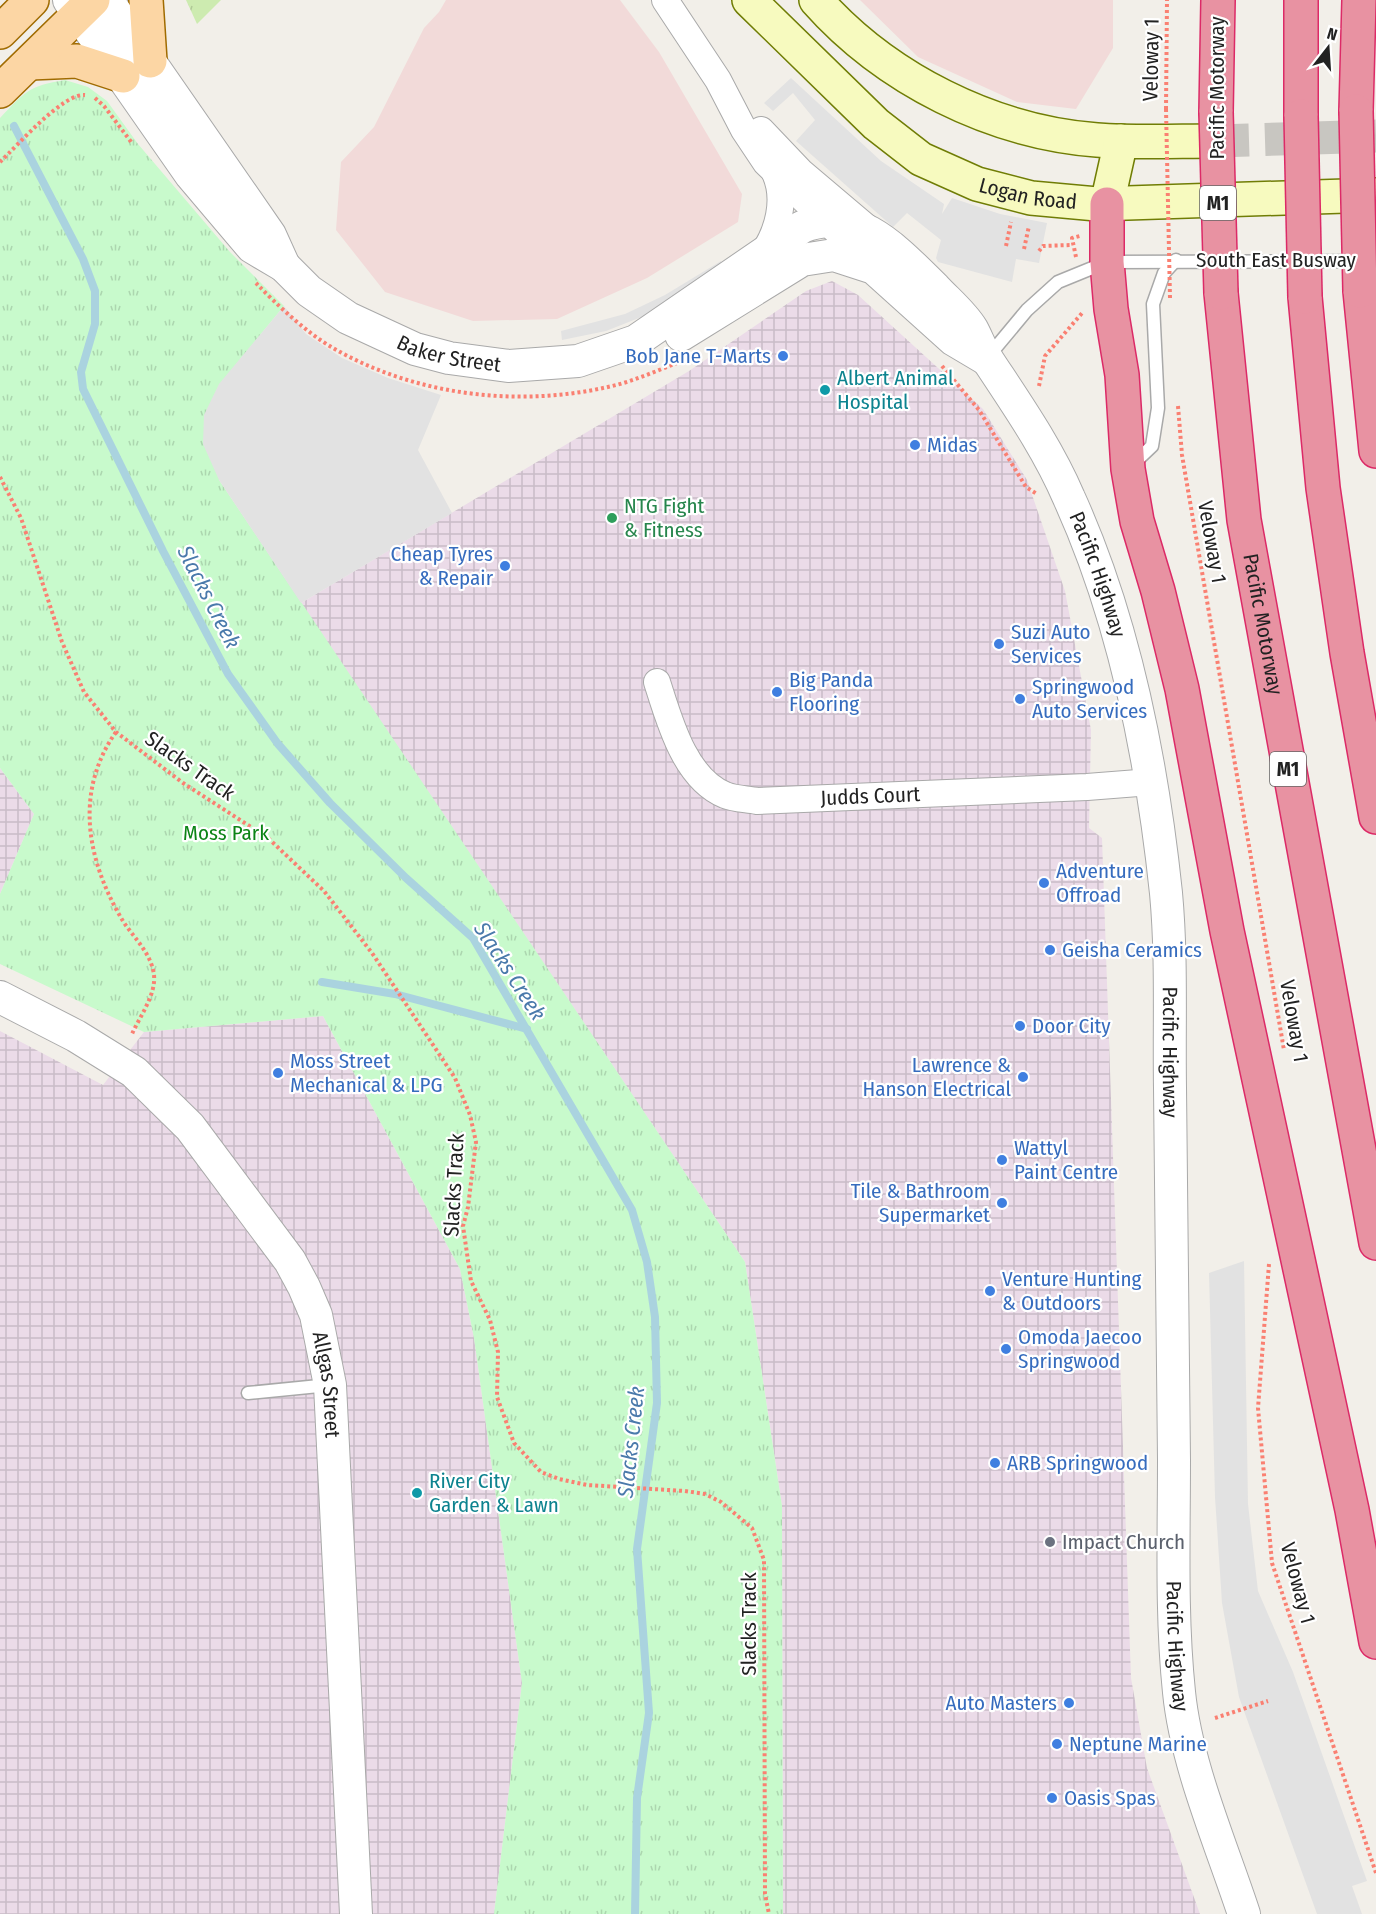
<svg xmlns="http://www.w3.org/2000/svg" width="1376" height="1914" font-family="'Fira Sans Condensed',sans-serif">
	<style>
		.commercial { fill: #f2dad9 }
		.industrial { fill: url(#industrial-grid) }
		.grass { fill: url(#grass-tufts) }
		.park { fill: url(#park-tufts) }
		.parking { fill: #e2e2e2 }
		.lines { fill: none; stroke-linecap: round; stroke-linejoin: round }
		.stream { stroke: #aad3df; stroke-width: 8 }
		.secondary-tunnel { stroke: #c8c6c1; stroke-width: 33; stroke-dasharray: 33 16; stroke-linecap: butt }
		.service-casing { stroke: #a9a9a9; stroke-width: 15 }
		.minor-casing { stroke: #a9a9a9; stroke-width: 28 }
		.tertiary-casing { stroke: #a9a9a9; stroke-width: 34 }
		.secondary-casing { stroke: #707d05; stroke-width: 36 }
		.primary-casing { stroke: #a06b00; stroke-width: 36 }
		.motorway-casing { stroke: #dc2a67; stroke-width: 36 }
		.path { stroke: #fa8072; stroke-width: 4; stroke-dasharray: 3 3; stroke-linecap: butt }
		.service { stroke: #fff; stroke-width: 12 }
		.minor { stroke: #fff; stroke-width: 26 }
		.tertiary { stroke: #fff; stroke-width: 32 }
		.secondary { stroke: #f7fabf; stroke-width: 33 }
		.primary { stroke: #fcd6a4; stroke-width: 33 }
		.motorway { stroke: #e892a2; stroke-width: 33 }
		.motorway-bridge-casing { stroke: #dc2a67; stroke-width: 36; stroke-linecap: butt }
		.path-bridge { stroke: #fa8072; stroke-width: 4; stroke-dasharray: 3 3; stroke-linecap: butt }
		.motorway-bridge { stroke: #e892a2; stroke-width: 33 }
		.shop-dot { fill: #3f7fe0; stroke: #fff; stroke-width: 2 }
		.culture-dot { fill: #0f9aa8; stroke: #fff; stroke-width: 2 }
		.leisure-dot { fill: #2e9e5b; stroke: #fff; stroke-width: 2 }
		.worship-dot { fill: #6b7280; stroke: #fff; stroke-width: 2 }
		.labels { text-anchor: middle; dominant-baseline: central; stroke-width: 4.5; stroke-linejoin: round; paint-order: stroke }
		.shield { fill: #fff; stroke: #646464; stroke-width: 1.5 }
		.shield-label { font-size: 20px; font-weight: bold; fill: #222 }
		.street-label { font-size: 21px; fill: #222; stroke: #fff }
		.shop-label { font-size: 21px; fill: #366cbe; stroke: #fff; text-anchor: start }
		.culture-label { font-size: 21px; fill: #0d838f; stroke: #fff; text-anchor: start }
		.leisure-label { font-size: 21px; fill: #27864d; stroke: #fff; text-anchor: start }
		.park-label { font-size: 21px; fill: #0c8416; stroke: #fff }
		.worship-label { font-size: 21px; fill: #5b616d; stroke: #fff; text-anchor: start }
		.water-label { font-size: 22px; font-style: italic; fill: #4a7aab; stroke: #fff }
	</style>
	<defs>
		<pattern id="industrial-grid" width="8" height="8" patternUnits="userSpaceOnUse" patternTransform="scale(1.5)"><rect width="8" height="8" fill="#ebdbe8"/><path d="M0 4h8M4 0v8" fill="none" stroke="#c9bcc7"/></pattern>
		<pattern id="grass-tufts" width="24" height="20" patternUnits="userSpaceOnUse" patternTransform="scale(1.5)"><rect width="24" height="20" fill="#cdebb0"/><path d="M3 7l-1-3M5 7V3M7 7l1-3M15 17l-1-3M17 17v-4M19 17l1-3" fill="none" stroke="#b0c997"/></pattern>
		<pattern id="park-tufts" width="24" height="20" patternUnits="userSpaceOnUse" patternTransform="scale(1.5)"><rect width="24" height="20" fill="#c8facc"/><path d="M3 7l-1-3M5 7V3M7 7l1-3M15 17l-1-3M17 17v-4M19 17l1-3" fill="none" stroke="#acd6af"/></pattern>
	</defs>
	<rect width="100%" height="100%" fill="#f2efe9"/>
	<g class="commercial">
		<polygon points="446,0 620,0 659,52 742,194 738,222 647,278 557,319 473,321 385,292 336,230 341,162 374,127 424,28 439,12"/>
		<polygon points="860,0 1113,0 1113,48 1076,109 1017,102 918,57"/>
	</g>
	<g class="industrial">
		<polygon points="832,281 858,295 983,409 1027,480 1065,591 1091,730 1089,828 1102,838 1131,1678 1147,1768 1200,1914 783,1914 782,1506 745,1262 301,603 689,371 806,291"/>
		<polygon points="0,768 34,814 0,894"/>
		<polygon points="323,1016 460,1269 474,1338 522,1683 494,1914 0,1914 0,1031 103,1085 144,1032"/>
	</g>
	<polygon class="grass" points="186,0 221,0 197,24"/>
	<path class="park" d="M65,80L88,87L107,101L138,144L230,252L284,306L220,384L219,480L745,1262L782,1506L783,1914H494L522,1683L474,1338L460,1269L323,1016L144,1032L0,964V894L34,814L0,768V118C25,92 28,86 65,80Z"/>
	<g class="parking">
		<polygon points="791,78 881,161 944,204 942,214 952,198 1000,214 1047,223 1039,263 1016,259 1012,282 938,262 936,258 941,240 907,213 893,227 796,141 815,120 793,93 773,111 764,103"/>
		<polygon points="721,261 726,268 649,314 606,331 562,340 561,331 625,314 665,295"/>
		<polygon points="284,306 306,334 342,358 388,378 441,395 418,450 452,513 301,603 219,480 203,444 204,415 219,384"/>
		<polygon points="1244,1261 1248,1504 1258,1591 1293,1672 1367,1881 1352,1886 1362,1914 1317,1914 1239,1697 1222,1603 1215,1497 1209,1273"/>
	</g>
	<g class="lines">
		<g class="stream">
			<polyline points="14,126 83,259 95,291 95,324 81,372 83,389 163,551 228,674 278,744 330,803 406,878 473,938 632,1210 647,1262 655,1317 657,1403 637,1549 649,1713 637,1798 635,1914"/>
			<polyline points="322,982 395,994 527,1029"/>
		</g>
		<polyline class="secondary-tunnel" points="1216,141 1376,136"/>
		<defs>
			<g id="service">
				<polyline points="987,358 1027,310 1058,282 1107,262 1376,261"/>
				<polyline points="1132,465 1152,446 1158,408 1153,304 1164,273 1176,260"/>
				<polyline points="248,1393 329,1385"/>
			</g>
			<g id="minor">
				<polyline points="665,0 718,80 744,130 766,163 874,267"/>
				<polyline points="761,130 801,172 866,227"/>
				<path d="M762,255C778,232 787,200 775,173"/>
				<path id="s1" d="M657,682C669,719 684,778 725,795C734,799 747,799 757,801L1087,787L1151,782"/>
			</g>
			<g id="tertiary">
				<path id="s2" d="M69,0L191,175L252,247L284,266L309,291L348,318L415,349L449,358L508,366L578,361L636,341L802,227C857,204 899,253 935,288C947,301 963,314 972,329C978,340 982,352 989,362C1018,406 1048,449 1069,498C1125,621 1152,760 1166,893C1172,957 1169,1024 1170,1088C1172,1212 1173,1336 1174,1460C1174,1537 1171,1615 1179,1692C1186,1764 1221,1844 1244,1914"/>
				<polyline points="107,0 270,235 284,266"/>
				<polyline points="681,335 802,260 834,255 874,268 954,340 986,359"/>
				<path id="s3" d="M0,997L76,1036L134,1072L190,1127L290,1261L304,1287L316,1315L330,1385L356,1914"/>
			</g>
			<g id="secondary">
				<path id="s4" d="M749,0L876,124L921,159L977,184L1031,198L1097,204L1376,195"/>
				<path d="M816,0C886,79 992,132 1097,140C1137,143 1177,141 1216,141"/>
				<polyline points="1107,204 1121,141"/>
			</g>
			<g id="primary">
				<polyline points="146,0 150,61"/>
				<polyline points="0,32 32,0"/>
				<polyline points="30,63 77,61 123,76"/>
				<polyline points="0,91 93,0"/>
			</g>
			<g id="motorway">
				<polyline points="1356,111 1359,0"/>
				<polyline points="1216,112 1218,0"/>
				<polyline points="1301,116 1301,0"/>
				<polyline points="1107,204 1107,262 1111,309 1122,375 1128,469 1137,521 1158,591 1182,689 1227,931 1352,1510 1376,1642"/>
				<polyline points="1360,291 1376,451"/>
				<path id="s5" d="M1221,293L1244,520L1376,1243"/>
				<polyline points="1305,297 1323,488 1347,653 1376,817"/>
			</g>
		</defs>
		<use href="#service" class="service-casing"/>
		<use href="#minor" class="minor-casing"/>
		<use href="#tertiary" class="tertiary-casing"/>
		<use href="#secondary" class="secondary-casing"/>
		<use href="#primary" class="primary-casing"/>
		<use href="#motorway" class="motorway-casing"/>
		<g class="path">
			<polyline points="95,98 104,106 132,143"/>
			<polyline points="1166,109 1167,0"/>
			<path d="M0,162C17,146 63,93 85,95"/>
			<polyline points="1006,246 1011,222"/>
			<polyline points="1024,249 1029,226"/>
			<polyline points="1039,251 1043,246 1071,245"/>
			<polyline points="1076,257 1072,238 1080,236"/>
			<path d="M256,283C277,305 307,333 333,348C416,396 520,408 612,386C634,381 656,371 677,363"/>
			<polyline points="942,366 979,410 1026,487 1037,494"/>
			<polyline points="1039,386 1045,356 1083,312"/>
			<polyline points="1178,406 1182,455 1284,1050"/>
			<polyline points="0,477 21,518 62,642 84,692 116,732 183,783 268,838 324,891 372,953 455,1078 470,1115 476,1142 468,1207 463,1226 471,1281 490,1320 498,1352 497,1397 514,1443 541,1472 559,1479 587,1485 685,1491 705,1494 721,1502 752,1528 764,1560 765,1894 769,1914"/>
			<path d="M116,732C75,790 86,857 120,916C131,936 151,951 154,975C156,995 140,1016 132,1034"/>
			<polyline points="1269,1264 1258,1408 1272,1563 1376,1873"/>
			<polyline points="1215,1718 1268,1701"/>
		</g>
		<use href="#service" class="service"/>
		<use href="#minor" class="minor"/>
		<use href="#tertiary" class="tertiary"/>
		<use href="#secondary" class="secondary"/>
		<use href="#primary" class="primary"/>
		<use href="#motorway" class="motorway"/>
		<defs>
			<g id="motorway-bridge">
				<polyline points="1356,111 1360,291"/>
				<polyline points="1216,112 1221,293"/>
				<polyline points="1301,116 1305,297"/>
			</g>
		</defs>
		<use href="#motorway-bridge" class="motorway-bridge-casing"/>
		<polyline class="path-bridge" points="1166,109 1170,298"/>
		<use href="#motorway-bridge" class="motorway-bridge"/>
	</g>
	<g class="shop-dot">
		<circle cx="783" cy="356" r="6"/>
		<circle cx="915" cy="445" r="6"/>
		<circle cx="505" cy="566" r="6"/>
		<circle cx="999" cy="644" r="6"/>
		<circle cx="777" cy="692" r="6"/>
		<circle cx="1020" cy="699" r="6"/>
		<circle cx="1044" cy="883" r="6"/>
		<circle cx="1050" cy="950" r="6"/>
		<circle cx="1020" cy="1026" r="6"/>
		<circle cx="278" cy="1073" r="6"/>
		<circle cx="1023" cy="1077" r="6"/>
		<circle cx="1002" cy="1160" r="6"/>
		<circle cx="1002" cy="1203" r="6"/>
		<circle cx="990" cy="1291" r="6"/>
		<circle cx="1006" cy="1349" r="6"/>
		<circle cx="995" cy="1463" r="6"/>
		<circle cx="1069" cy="1703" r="6"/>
		<circle cx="1057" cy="1744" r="6"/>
		<circle cx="1052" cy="1798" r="6"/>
	</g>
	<g class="culture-dot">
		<circle cx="825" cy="390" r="6"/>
		<circle cx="417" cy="1493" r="6"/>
	</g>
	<circle class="leisure-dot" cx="612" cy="518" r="6"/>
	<circle class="worship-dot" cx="1050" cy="1542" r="6"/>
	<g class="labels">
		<g class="shield">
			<rect x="1200" y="186" width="36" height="34" rx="4.5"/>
			<rect x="1270" y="752" width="36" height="34" rx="4.5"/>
		</g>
		<g class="shield-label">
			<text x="1218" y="203">M1</text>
			<text x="1288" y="769">M1</text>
		</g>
		<g class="street-label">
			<text transform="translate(1151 60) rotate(-89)">Veloway 1</text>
			<text transform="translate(1217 88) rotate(-90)">Pacific Motorway</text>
			<text stroke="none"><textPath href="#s4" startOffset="348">Logan Road</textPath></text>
			<text x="1276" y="260">South East Busway</text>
			<text stroke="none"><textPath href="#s2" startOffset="536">Baker Street</textPath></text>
			<text transform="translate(1212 542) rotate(80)">Veloway 1</text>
			<text stroke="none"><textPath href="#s2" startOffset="1418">Pacific Highway</textPath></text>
			<text stroke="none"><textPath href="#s5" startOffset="334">Pacific Motorway</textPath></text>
			<text transform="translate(190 766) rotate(35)">Slacks Track</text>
			<text stroke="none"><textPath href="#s1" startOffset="282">Judds Court</textPath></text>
			<text transform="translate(1294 1021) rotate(80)">Veloway 1</text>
			<text stroke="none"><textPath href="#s2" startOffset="1904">Pacific Highway</textPath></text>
			<text transform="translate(454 1185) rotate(-87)">Slacks Track</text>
			<text stroke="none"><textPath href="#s3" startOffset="530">Allgas Street</textPath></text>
			<text transform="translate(1298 1583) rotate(75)">Veloway 1</text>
			<text transform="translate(749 1624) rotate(-90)">Slacks Track</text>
			<text stroke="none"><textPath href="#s2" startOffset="2498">Pacific Highway</textPath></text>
		</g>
		<g class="shop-label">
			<text x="771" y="356" text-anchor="end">Bob Jane T-Marts</text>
			<text x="927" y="445">Midas</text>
			<text x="493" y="554" text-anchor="end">Cheap Tyres<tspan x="493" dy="24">&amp; Repair</tspan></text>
			<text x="1011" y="632">Suzi Auto<tspan x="1011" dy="24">Services</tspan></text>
			<text x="789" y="680">Big Panda<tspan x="789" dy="24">Flooring</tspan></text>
			<text x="1032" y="687">Springwood<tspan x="1032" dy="24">Auto Services</tspan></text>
			<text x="1056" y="871">Adventure<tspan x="1056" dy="24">Offroad</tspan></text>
			<text x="1062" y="950">Geisha Ceramics</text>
			<text x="1032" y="1026">Door City</text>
			<text x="290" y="1061">Moss Street<tspan x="290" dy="24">Mechanical &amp; LPG</tspan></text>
			<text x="1011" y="1065" text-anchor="end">Lawrence &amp;<tspan x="1011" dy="24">Hanson Electrical</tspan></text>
			<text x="1014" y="1148">Wattyl<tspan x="1014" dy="24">Paint Centre</tspan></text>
			<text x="990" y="1191" text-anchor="end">Tile &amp; Bathroom<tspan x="990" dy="24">Supermarket</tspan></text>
			<text x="1002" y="1279">Venture Hunting<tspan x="1002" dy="24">&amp; Outdoors</tspan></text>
			<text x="1018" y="1337">Omoda Jaecoo<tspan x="1018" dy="24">Springwood</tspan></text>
			<text x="1007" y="1463">ARB Springwood</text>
			<text x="1057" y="1703" text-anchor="end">Auto Masters</text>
			<text x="1069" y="1744">Neptune Marine</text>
			<text x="1064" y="1798">Oasis Spas</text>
		</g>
		<g class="culture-label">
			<text x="837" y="378">Albert Animal<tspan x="837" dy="24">Hospital</tspan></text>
			<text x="429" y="1481">River City<tspan x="429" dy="24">Garden &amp; Lawn</tspan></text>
		</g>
		<g class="leisure-label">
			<text x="624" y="506">NTG Fight<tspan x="624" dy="24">&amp; Fitness</tspan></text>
		</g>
		<g class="park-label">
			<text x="226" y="833">Moss Park</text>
		</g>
		<g class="worship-label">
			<text x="1062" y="1542">Impact Church</text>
		</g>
		<g class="water-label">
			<text transform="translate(209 597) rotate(63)">Slacks Creek</text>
			<text transform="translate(510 971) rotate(57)">Slacks Creek</text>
			<text transform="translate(631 1442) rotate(-84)">Slacks Creek</text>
		</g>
	</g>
	<g transform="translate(1328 48) rotate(17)" stroke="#ffffff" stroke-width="4.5" paint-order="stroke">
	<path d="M0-4.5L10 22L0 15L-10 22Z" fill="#222222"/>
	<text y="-9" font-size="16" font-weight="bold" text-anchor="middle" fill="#222222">N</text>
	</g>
</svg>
